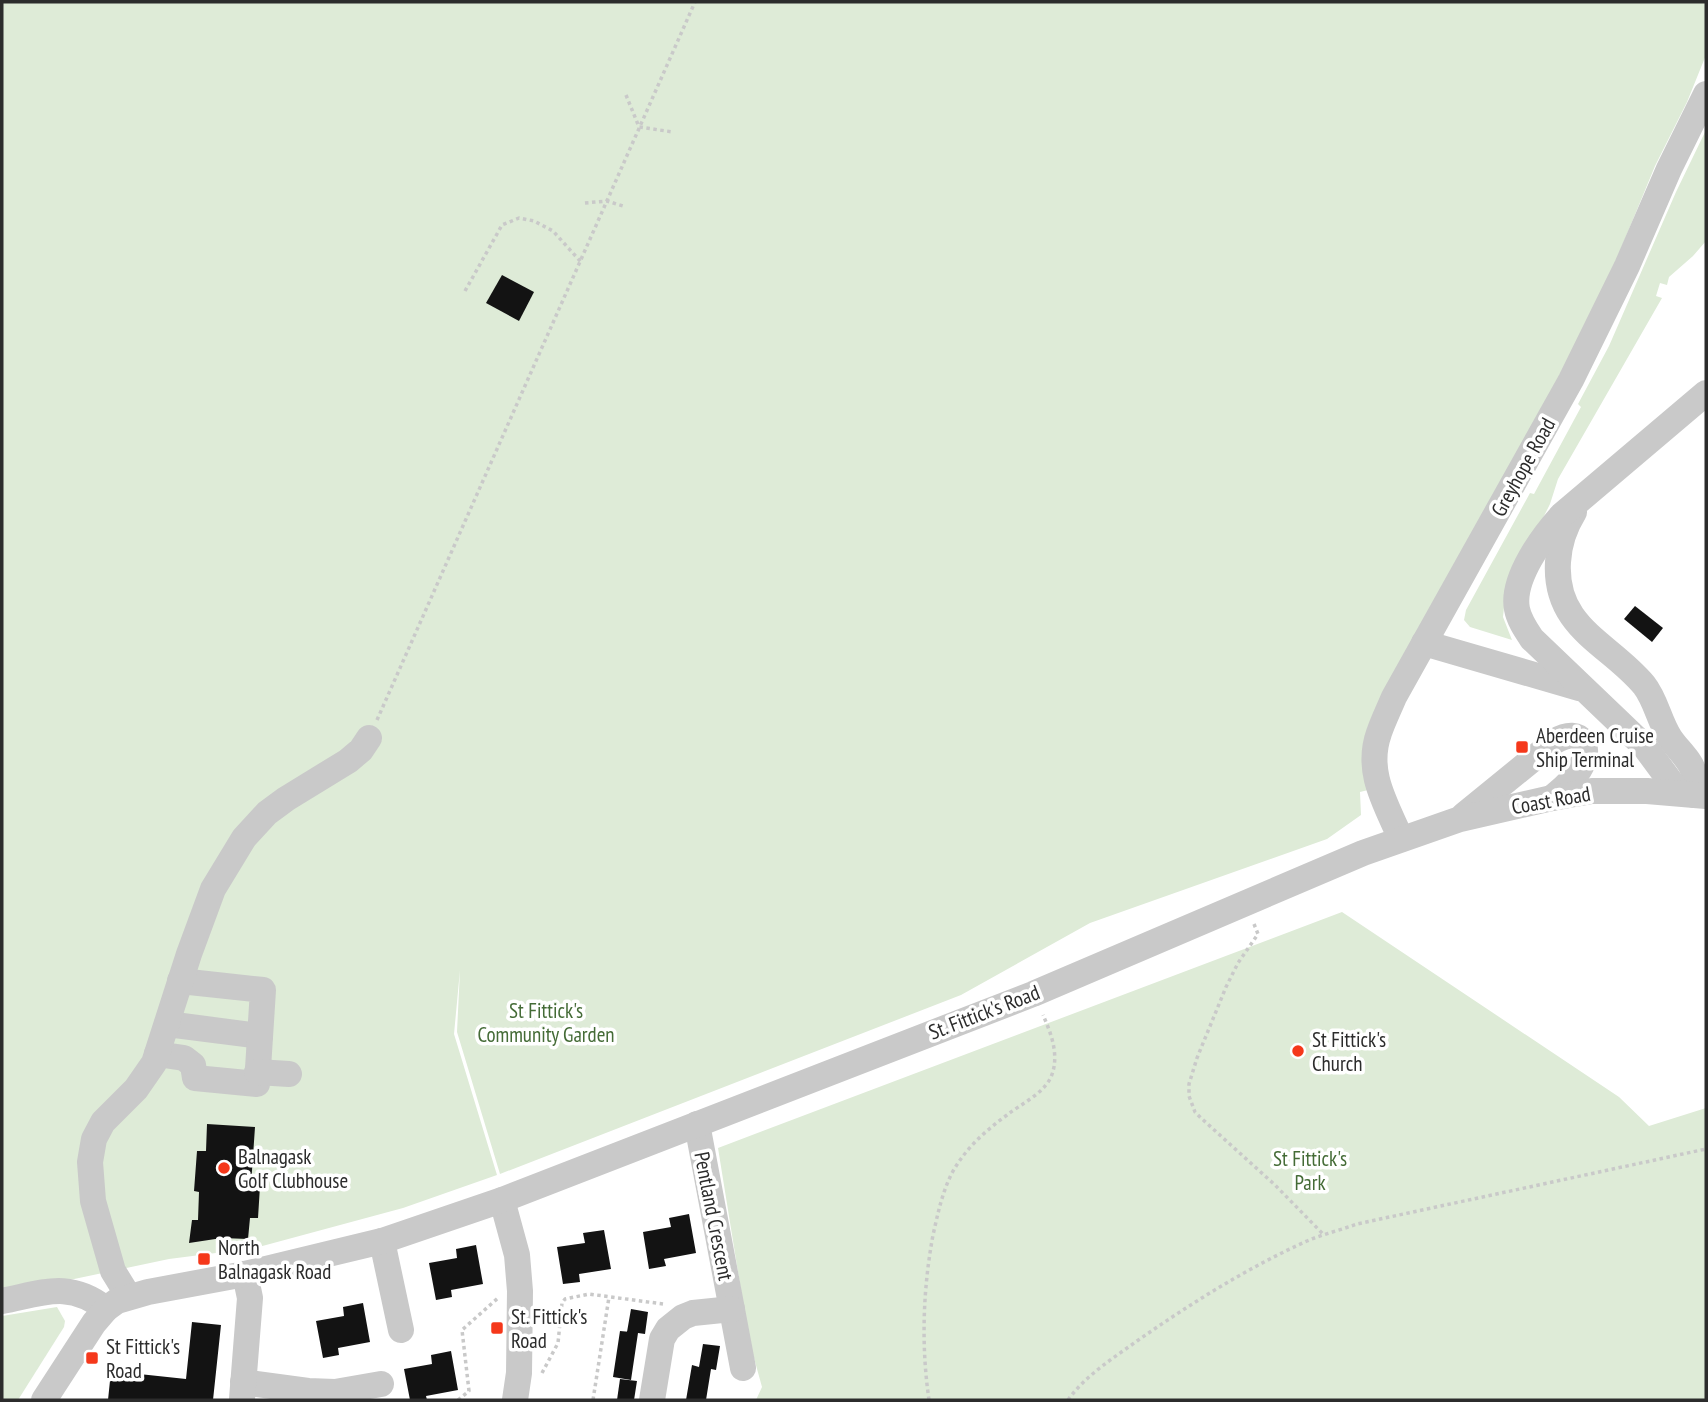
<svg xmlns="http://www.w3.org/2000/svg" width="1708" height="1402" font-family="'PT Sans Narrow',sans-serif">
	<style>
		.green { fill: #deebd7 }
		.building { fill: #131313 }
		.lines { fill: none; stroke-linecap: round; stroke-linejoin: round }
		.path { stroke: #c9c9c9; stroke-width: 3.5; stroke-dasharray: 3.5 3.5; stroke-linecap: butt }
		.minor { stroke: #c9c9c9; stroke-width: 26 }
		.poi-dot { fill: #f5381b; stroke: #fff; stroke-width: 2.5 }
		.labels { text-anchor: middle; dominant-baseline: central; stroke-width: 7; stroke-linejoin: round; paint-order: stroke }
		.street-label { font-size: 21px; fill: #2c2c2c; stroke: #fff }
		.poi-label { font-size: 21px; fill: #2c2c2c; stroke: #fff; text-anchor: start }
		.park-label { font-size: 21px; fill: #446b36; stroke: #fff }
	</style>
	<rect width="100%" height="100%" fill="#fff"/>
	<g class="green">
		<polygon points="2,2 1706,2 1706,55 1687,102 1655,166 1608,280 1548,403 1370,721 1368,790 1360,792 1361,815 1327,839 1090,923 961,995 500,1174 457,1032 460,970 454,1034 497,1175 403,1208 255,1248 169,1259 60,1282 2,1291"/>
		<polygon points="1706,130 1706,241 1693,256 1669,277 1667,285 1660,283 1656,296 1662,298 1558,479 1550,504 1511,582 1505,598 1503,617 1512,640 1470,627 1464,620 1466,610 1530,493 1534,494 1581,407 1578,404 1609,346 1676,192"/>
		<polygon points="1342,912 1619,1097 1649,1126 1706,1108 1706,1400 756,1400 762,1387 749,1340 718,1148"/>
		<polygon points="57,1307 65,1321 64,1327 18,1400 2,1400 2,1316"/>
	</g>
	<g class="building">
		<polygon points="502,275 534,292 519,321 486,303"/>
		<polygon points="1635,606 1663,628 1652,642 1624,619"/>
		<polygon points="207,1124 255,1127 251,1185 260,1186 258,1218 250,1218 248,1239 222,1238 189,1243 192,1220 198,1220 199,1192 194,1191 197,1151 206,1151"/>
		<polygon points="689,1214 696,1253 664,1259 666,1266 649,1269 643,1232 671,1227 669,1218"/>
		<polygon points="604,1230 611,1269 579,1274 580,1282 563,1284 557,1247 585,1243 583,1233"/>
		<polygon points="476,1245 483,1284 451,1290 452,1297 436,1300 429,1263 457,1258 456,1249"/>
		<polygon points="363,1303 370,1342 338,1348 339,1355 323,1358 316,1321 344,1316 343,1307"/>
		<polygon points="631,1309 648,1312 645,1334 638,1333 631,1380 613,1377 620,1331 631,1332 627,1332"/>
		<polygon points="192,1322 221,1325 213,1400 108,1400 111,1371 186,1379"/>
		<polygon points="703,1344 720,1346 716,1370 711,1369 706,1400 686,1400 692,1365 699,1367"/>
		<polygon points="451,1351 458,1390 426,1396 427,1400 410,1400 404,1369 432,1364 431,1355"/>
		<polygon points="620,1379 637,1381 634,1400 617,1400"/>
	</g>
	<g class="lines">
		<g class="path">
			<polyline points="626,95 639,127 673,132"/>
			<polyline points="585,203 607,201 623,206"/>
			<polyline points="465,291 502,225 519,218 534,221 553,231 581,262"/>
			<polyline points="377,720 695,2"/>
			<polyline points="1254,924 1258,934 1238,963 1226,987 1197,1058 1189,1084 1189,1096 1195,1112 1201,1118 1275,1185 1324,1235"/>
			<polyline points="542,1373 558,1343 562,1303 565,1299 589,1294 663,1304"/>
			<polyline points="458,1400 469,1391 462,1330 498,1298"/>
			<polyline points="593,1400 609,1297"/>
			<path d="M929,1400C921,1345 923,1289 933,1235C938,1213 942,1193 952,1173C965,1149 985,1131 1007,1115C1021,1104 1043,1094 1051,1077C1060,1056 1051,1033 1043,1015"/>
			<path d="M1068,1400C1086,1375 1112,1359 1137,1341C1190,1304 1247,1268 1307,1241C1323,1234 1341,1230 1357,1224L1706,1149"/>
		</g>
		<g class="minor">
			<path d="M1574,512C1564,528 1559,543 1558,562C1554,628 1609,643 1644,685C1656,700 1659,721 1670,738C1677,749 1691,760 1694,773C1696,780 1694,788 1694,795"/>
			<polyline points="1424,643 1579,688"/>
			<path d="M1679,793L1645,747L1532,639C1526,630 1519,620 1517,609C1511,579 1543,536 1562,515L1706,393"/>
			<path d="M1464,815L1555,741C1582,725 1593,748 1579,770C1572,782 1561,790 1552,798"/>
			<path d="M1401,839C1386,804 1365,772 1379,733C1383,721 1389,709 1394,697L1571,380L1627,266L1669,169L1706,94"/>
			<polyline points="167,1024 260,1036"/>
			<polyline points="157,1054 184,1058 193,1065 195,1078 257,1084 263,990 180,981"/>
			<polyline points="257,1072 289,1074"/>
			<polyline points="697,1124 743,1368"/>
			<polyline points="502,1200 517,1255 520,1291 519,1373 515,1400"/>
			<polyline points="382,1241 401,1330"/>
			<polyline points="129,1297 113,1271 93,1201 90,1162 94,1139 103,1122 136,1089 154,1063 189,954 213,889 244,838 267,813 286,799 348,761 361,750 369,738"/>
			<path d="M2,1301C43,1293 69,1280 106,1309"/>
			<polyline points="243,1382 308,1391 335,1392 381,1384"/>
			<polyline points="242,1399 250,1298 245,1274"/>
			<polyline points="44,1400 94,1323 106,1309 117,1301 148,1292 245,1274 382,1241 502,1200 1033,994 1363,853 1460,819 1552,798 1592,791 1647,791 1706,796"/>
			<polyline points="652,1400 662,1339 668,1329 683,1317 693,1313 732,1309"/>
		</g>
	</g>
	<g class="poi-dot">
		<rect x="1515" y="740" width="14" height="14" rx="3.5"/>
		<circle cx="1298" cy="1051" r="7"/>
		<circle cx="224" cy="1168" r="7"/>
		<rect x="197" y="1252" width="14" height="14" rx="3.5"/>
		<rect x="490" y="1321" width="14" height="14" rx="3.5"/>
		<rect x="85" y="1351" width="14" height="14" rx="3.5"/>
	</g>
	<g class="labels">
		<g class="street-label">
			<text transform="translate(1523 467) rotate(-61)">Greyhope Road</text>
			<text transform="translate(1551 800) rotate(-10)">Coast Road</text>
			<text transform="translate(984 1012) rotate(-21)">St. Fittick's Road</text>
			<text transform="translate(714 1216) rotate(79)">Pentland Crescent</text>
		</g>
		<g class="poi-label">
			<text x="1536" y="735">Aberdeen Cruise<tspan x="1536" dy="24">Ship Terminal</tspan></text>
			<text x="1312" y="1039">St Fittick's<tspan x="1312" dy="24">Church</tspan></text>
			<text x="238" y="1156">Balnagask<tspan x="238" dy="24">Golf Clubhouse</tspan></text>
			<text x="218" y="1247">North<tspan x="218" dy="24">Balnagask Road</tspan></text>
			<text x="511" y="1316">St. Fittick's<tspan x="511" dy="24">Road</tspan></text>
			<text x="106" y="1346">St Fittick's<tspan x="106" dy="24">Road</tspan></text>
		</g>
		<g class="park-label">
			<text x="546" y="1010">St Fittick's<tspan x="546" dy="24">Community Garden</tspan></text>
			<text x="1310" y="1158">St Fittick's<tspan x="1310" dy="24">Park</tspan></text>
		</g>
	</g>
	<rect width="1708" height="1402" fill="none" stroke="#2c2c2c" stroke-width="7"/>
</svg>
